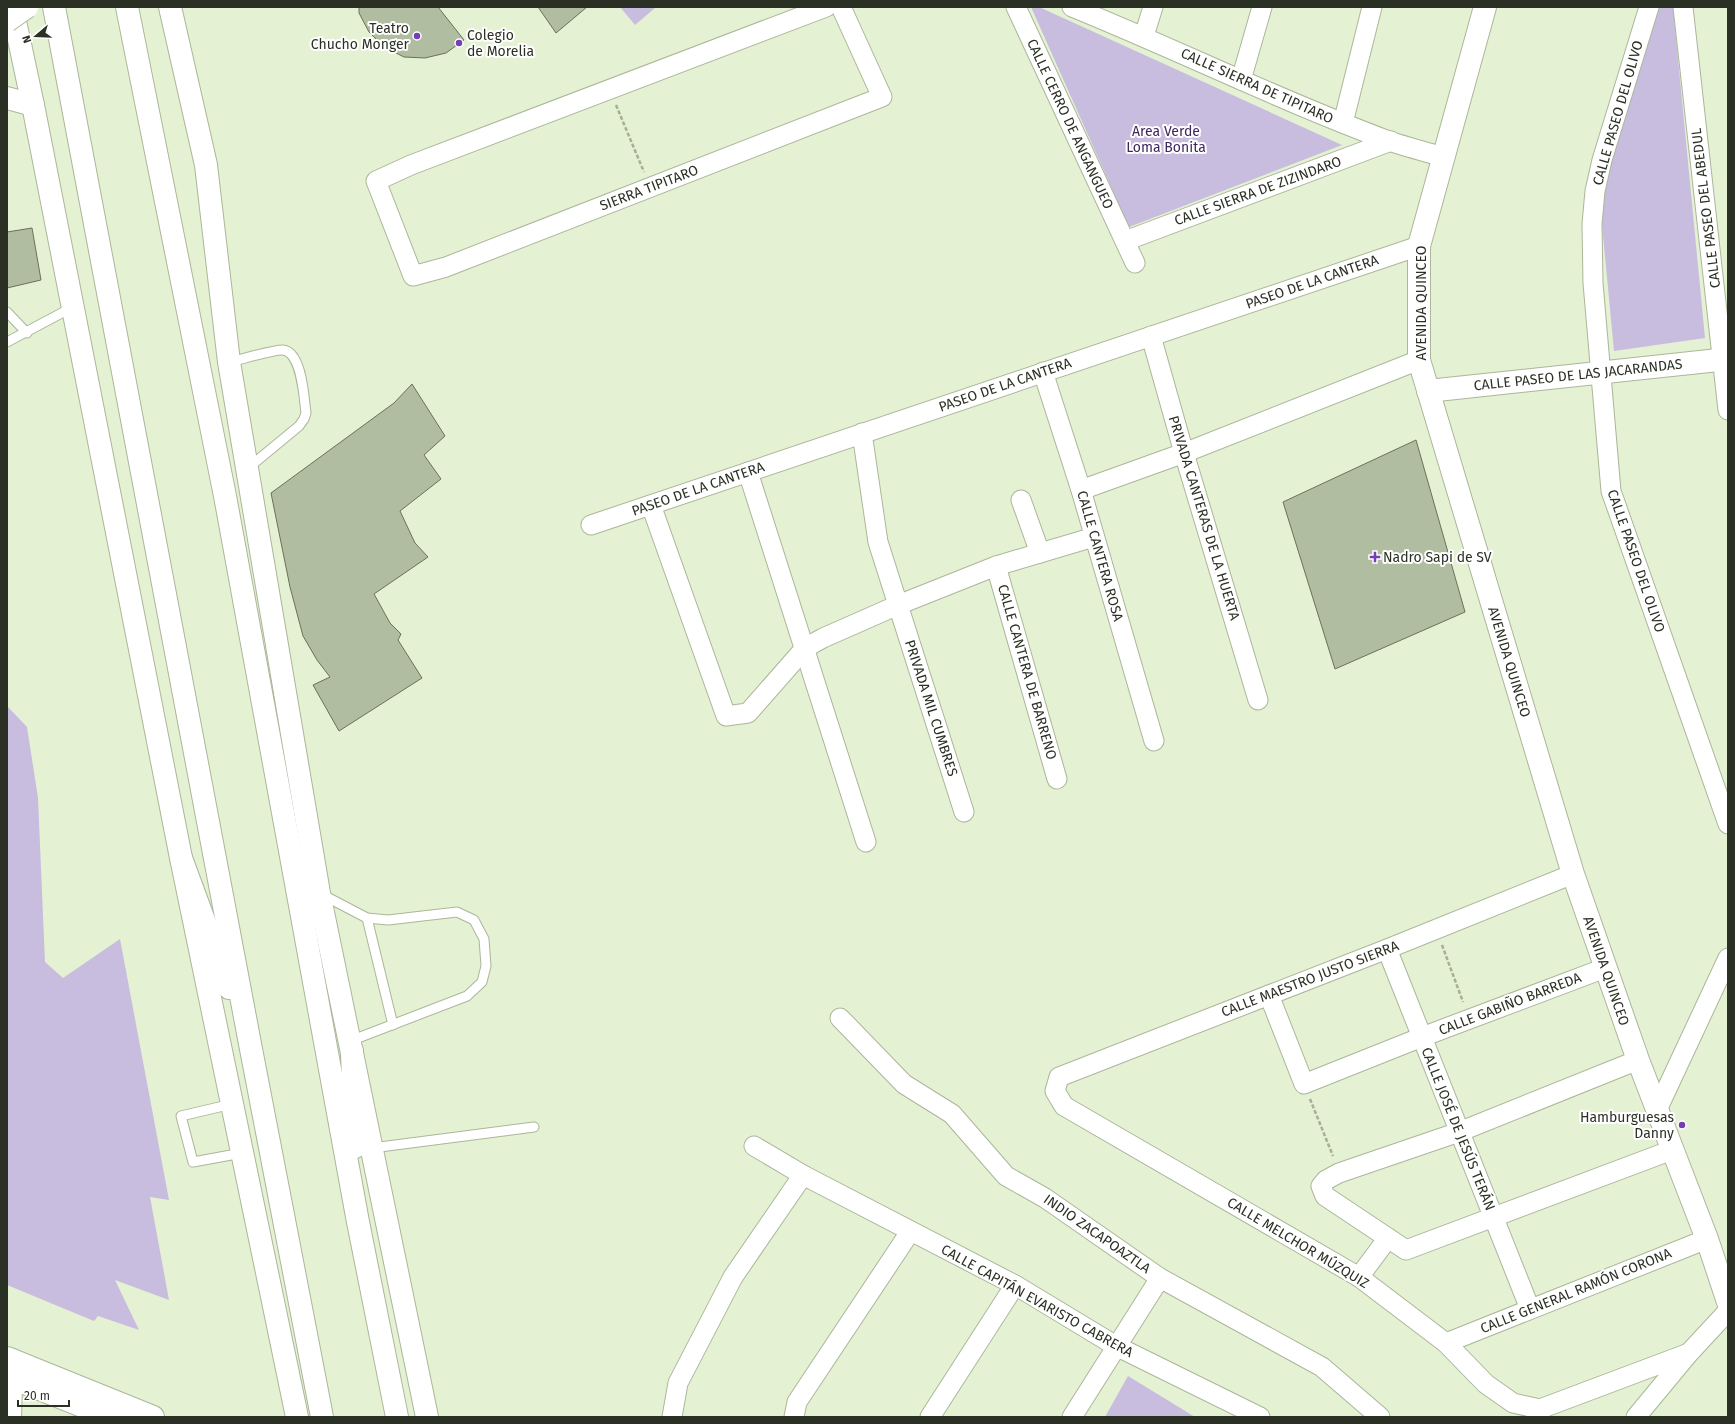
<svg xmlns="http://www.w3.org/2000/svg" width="1735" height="1424" font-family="'Fira Sans',sans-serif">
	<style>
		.green { fill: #c8bcdf }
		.building { fill: #b1bda0; stroke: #687258 }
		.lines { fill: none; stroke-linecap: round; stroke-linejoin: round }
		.service-casing { stroke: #abb69a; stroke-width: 11 }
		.minor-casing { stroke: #abb69a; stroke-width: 21 }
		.tertiary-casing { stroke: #abb69a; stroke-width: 24 }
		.secondary-casing { stroke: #abb69a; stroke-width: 24 }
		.trunk-casing { stroke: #abb69a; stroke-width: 24 }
		.path { stroke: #a6af97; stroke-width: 2.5; stroke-dasharray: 4 2; stroke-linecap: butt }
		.service { stroke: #fff; stroke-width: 9 }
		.minor { stroke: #fff; stroke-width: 19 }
		.tertiary { stroke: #fff; stroke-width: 22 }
		.secondary { stroke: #fff; stroke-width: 22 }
		.trunk { stroke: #fff; stroke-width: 22 }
		.secondary-bridge-casing { stroke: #abb69a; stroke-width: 24; stroke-linecap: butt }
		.secondary-bridge { stroke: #fff; stroke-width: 22 }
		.poi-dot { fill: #743eb4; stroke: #fff; stroke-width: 1.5 }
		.labels { text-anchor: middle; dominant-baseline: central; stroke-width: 4; stroke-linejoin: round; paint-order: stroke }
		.poi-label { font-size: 14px; fill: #2b3024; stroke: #fff; text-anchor: end }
		.street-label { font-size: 14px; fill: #2b3024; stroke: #fff }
		.park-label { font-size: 14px; fill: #3e265e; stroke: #fff }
	</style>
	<rect width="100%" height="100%" fill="#e5f1d3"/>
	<g class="green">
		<polygon points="620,7 656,7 635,25"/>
		<polygon points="1031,7 1039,7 1342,145 1129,227"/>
		<polygon points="1657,7 1673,7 1705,338 1614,351 1599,193"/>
		<polygon points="7,706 27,727 38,798 45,962 63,978 120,939 169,1200 150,1197 169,1300 115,1280 139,1330 98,1316 94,1321 7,1285"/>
		<polygon points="1128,1376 1195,1417 1105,1417"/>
	</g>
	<g class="building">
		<polygon points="359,7 438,7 464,40 446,53 425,58 404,57 384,47 369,32 359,13"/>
		<polygon points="538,7 587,7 556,33"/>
		<polygon points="32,228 41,280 7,288 7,232"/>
		<polygon points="412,384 445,436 424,455 441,479 400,511 415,543 428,557 374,594 390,623 401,634 398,640 422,678 339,731 313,685 330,677 317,660 303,636 290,587 271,493 394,403"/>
		<polygon points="1416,440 1465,612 1335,669 1283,502"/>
	</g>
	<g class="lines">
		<defs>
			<g id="service">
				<polyline points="7,312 27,333"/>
				<polyline points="7,342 73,307"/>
				<path d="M229,362C239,360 276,349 283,350C302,352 304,398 306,413L304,419L299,426L248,468"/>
				<polyline points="321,894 367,918 388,920 457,912 474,920 484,939 486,966 482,982 467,996 350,1041"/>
				<polyline points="367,918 393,1025"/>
				<polyline points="232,1104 181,1116 193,1162 242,1153"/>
				<polyline points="372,1148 534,1127"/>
			</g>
			<g id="minor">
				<polyline points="826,7 411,165 376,181 413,276 446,267 882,97 841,7"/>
				<polyline points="1016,7 1135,263"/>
				<path d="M1072,7C1178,50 1281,101 1389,141C1407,147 1426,152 1444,157"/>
				<polyline points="1649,7 1602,160 1595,191 1592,224 1593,283 1611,491 1728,824"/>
				<polyline points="1683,7 1728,410"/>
				<polyline points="1144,36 1153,7"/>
				<polyline points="1241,80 1262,7"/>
				<polyline points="1343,123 1372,7"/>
				<polyline points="1125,241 1391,141"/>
				<polyline points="1151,336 1184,453 1258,700"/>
				<polyline points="1043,372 1081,490 1154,741"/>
				<polyline points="862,433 878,542 964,812"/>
				<polyline points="748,472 866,842"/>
				<polyline points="1081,490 1184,453 1419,360"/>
				<polyline points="1021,500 1040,553"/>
				<polyline points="651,505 726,716 748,713 805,648 823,638 898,605 996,566 1094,537"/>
				<polyline points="591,525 1419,246"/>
				<polyline points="996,566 1057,779"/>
				<polyline points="1573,874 1387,949 1059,1077 1055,1091 1064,1106 1359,1277 1446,1343 1486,1384 1513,1403 1540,1409 1689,1353"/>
				<polyline points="1387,949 1530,1309"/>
				<polyline points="1269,995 1304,1084 1422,1037 1605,968"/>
				<polyline points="840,1018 904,1084 952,1114 1006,1176 1045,1198 1160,1278 1322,1367 1380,1417"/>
				<polyline points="1638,1060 1459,1132 1339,1173 1326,1180 1321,1186 1325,1196 1406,1250 1672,1150"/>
				<polyline points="1657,1110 1728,958"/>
				<polyline points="754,1146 803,1175 1015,1285 1116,1346 1260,1417"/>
				<polyline points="1359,1277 1388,1238"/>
				<polyline points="1446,1343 1707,1239"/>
				<polyline points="672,1417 678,1383 733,1277 803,1175"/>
				<polyline points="794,1417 797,1402 910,1232"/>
				<polyline points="930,1417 1015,1285"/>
				<polyline points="1072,1417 1160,1278"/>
				<polyline points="1636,1417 1689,1353 1728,1311"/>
			</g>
			<g id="tertiary">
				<polyline points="1485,7 1419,246 1419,360 1573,874 1638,1060 1707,1239 1728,1302"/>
				<polyline points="7,98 33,105"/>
				<polyline points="1428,391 1728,359"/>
				<polyline points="7,1358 153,1417"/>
				<polyline points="7,1376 110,1417"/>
			</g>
			<g id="secondary">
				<polyline points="12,7 33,105 181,858 297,1417"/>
				<polyline points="170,7 206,165 229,362 319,893 427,1417"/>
				<polyline points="10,1417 12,1360"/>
			</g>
			<g id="trunk">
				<polyline points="54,7 251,1049 322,1417"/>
				<polyline points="127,7 225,496 358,1222 397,1417"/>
				<polyline points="181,858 229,988"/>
				<polyline points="352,1051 355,1147"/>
			</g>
		</defs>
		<use href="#service" class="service-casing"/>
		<use href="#minor" class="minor-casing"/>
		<use href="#tertiary" class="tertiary-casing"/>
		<use href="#secondary" class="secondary-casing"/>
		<use href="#trunk" class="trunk-casing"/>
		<g class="path">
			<polyline points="616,105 644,172"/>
			<polyline points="1442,945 1463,1002"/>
			<polyline points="1310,1099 1333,1156"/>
		</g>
		<use href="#service" class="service"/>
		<use href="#minor" class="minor"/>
		<use href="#tertiary" class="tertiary"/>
		<use href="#secondary" class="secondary"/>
		<use href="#trunk" class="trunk"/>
		<defs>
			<polyline id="secondary-bridge" points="7,21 27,7"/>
		</defs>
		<use href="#secondary-bridge" class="secondary-bridge-casing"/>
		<use href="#secondary-bridge" class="secondary-bridge"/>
	</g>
	<g class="poi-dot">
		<circle cx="417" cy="36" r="4"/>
		<circle cx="459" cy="43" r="4"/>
		<path d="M1373 551h4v4h4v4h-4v4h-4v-4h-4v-4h4z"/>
		<circle cx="1682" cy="1125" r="4"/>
	</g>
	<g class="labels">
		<g class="poi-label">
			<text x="409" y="28">Teatro<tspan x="409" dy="16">Chucho Monger</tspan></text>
			<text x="467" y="35" text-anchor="start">Colegio<tspan x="467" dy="16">de Morelia</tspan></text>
			<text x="1383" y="557" text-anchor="start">Nadro Sapi de SV</text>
			<text x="1674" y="1117">Hamburguesas<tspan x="1674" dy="16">Danny</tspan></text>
		</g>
		<g class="street-label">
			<text transform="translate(1257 86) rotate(24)">CALLE SIERRA DE TIPITARO</text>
			<text transform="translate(1618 113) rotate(-74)">CALLE PASEO DEL OLIVO</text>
			<text transform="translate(1070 124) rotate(65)">CALLE CERRO DE ANGANGUEO</text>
			<text transform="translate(649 188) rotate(-21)">SIERRA TIPITARO</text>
			<text transform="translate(1258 191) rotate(-20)">CALLE SIERRA DE ZIZINDARO</text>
			<text transform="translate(1706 208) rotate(-97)">CALLE PASEO DEL ABEDUL</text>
			<text transform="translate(1312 282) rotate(-19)">PASEO DE LA CANTERA</text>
			<text transform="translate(1421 303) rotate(-90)">AVENIDA QUINCEO</text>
			<text transform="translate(1578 375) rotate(-6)">CALLE PASEO DE LAS JACARANDAS</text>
			<text transform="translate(1005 385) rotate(-19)">PASEO DE LA CANTERA</text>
			<text transform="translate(698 489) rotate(-19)">PASEO DE LA CANTERA</text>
			<text transform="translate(1204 518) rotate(73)">PRIVADA CANTERAS DE LA HUERTA</text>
			<text transform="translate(1100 556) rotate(74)">CALLE CANTERA ROSA</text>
			<text transform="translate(1636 561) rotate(71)">CALLE PASEO DEL OLIVO</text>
			<text transform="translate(1509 662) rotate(73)">AVENIDA QUINCEO</text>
			<text transform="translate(1027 672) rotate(74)">CALLE CANTERA DE BARRENO</text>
			<text transform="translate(931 708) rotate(72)">PRIVADA MIL CUMBRES</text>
			<text transform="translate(1606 971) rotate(71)">AVENIDA QUINCEO</text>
			<text transform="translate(1310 979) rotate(-21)">CALLE MAESTRO JUSTO SIERRA</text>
			<text transform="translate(1510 1004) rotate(-21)">CALLE GABIÑO BARREDA</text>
			<text transform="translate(1458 1129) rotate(68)">CALLE JOSÉ DE JESÚS TERÁN</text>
			<text transform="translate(1097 1234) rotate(35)">INDIO ZACAPOAZTLA</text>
			<text transform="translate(1298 1243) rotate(31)">CALLE MELCHOR MÚZQUIZ</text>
			<text transform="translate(1576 1291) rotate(-22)">CALLE GENERAL RAMÓN CORONA</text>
			<text transform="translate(1037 1301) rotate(29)">CALLE CAPITÁN EVARISTO CABRERA</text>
		</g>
		<g class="park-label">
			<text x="1166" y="131">Area Verde<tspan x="1166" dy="16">Loma Bonita</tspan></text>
		</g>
	</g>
	<rect width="1735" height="1424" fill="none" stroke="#2b3024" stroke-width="16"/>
	<g transform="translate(36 36) rotate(251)" stroke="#ffffff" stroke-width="3" paint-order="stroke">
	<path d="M0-3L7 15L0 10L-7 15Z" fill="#2b3024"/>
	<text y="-6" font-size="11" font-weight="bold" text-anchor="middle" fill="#2b3024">N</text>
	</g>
	<path d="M18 1400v6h51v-6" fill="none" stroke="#2b3024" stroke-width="2"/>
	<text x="24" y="1400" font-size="12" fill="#2b3024" stroke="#ffffff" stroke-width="3" paint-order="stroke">20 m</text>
</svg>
